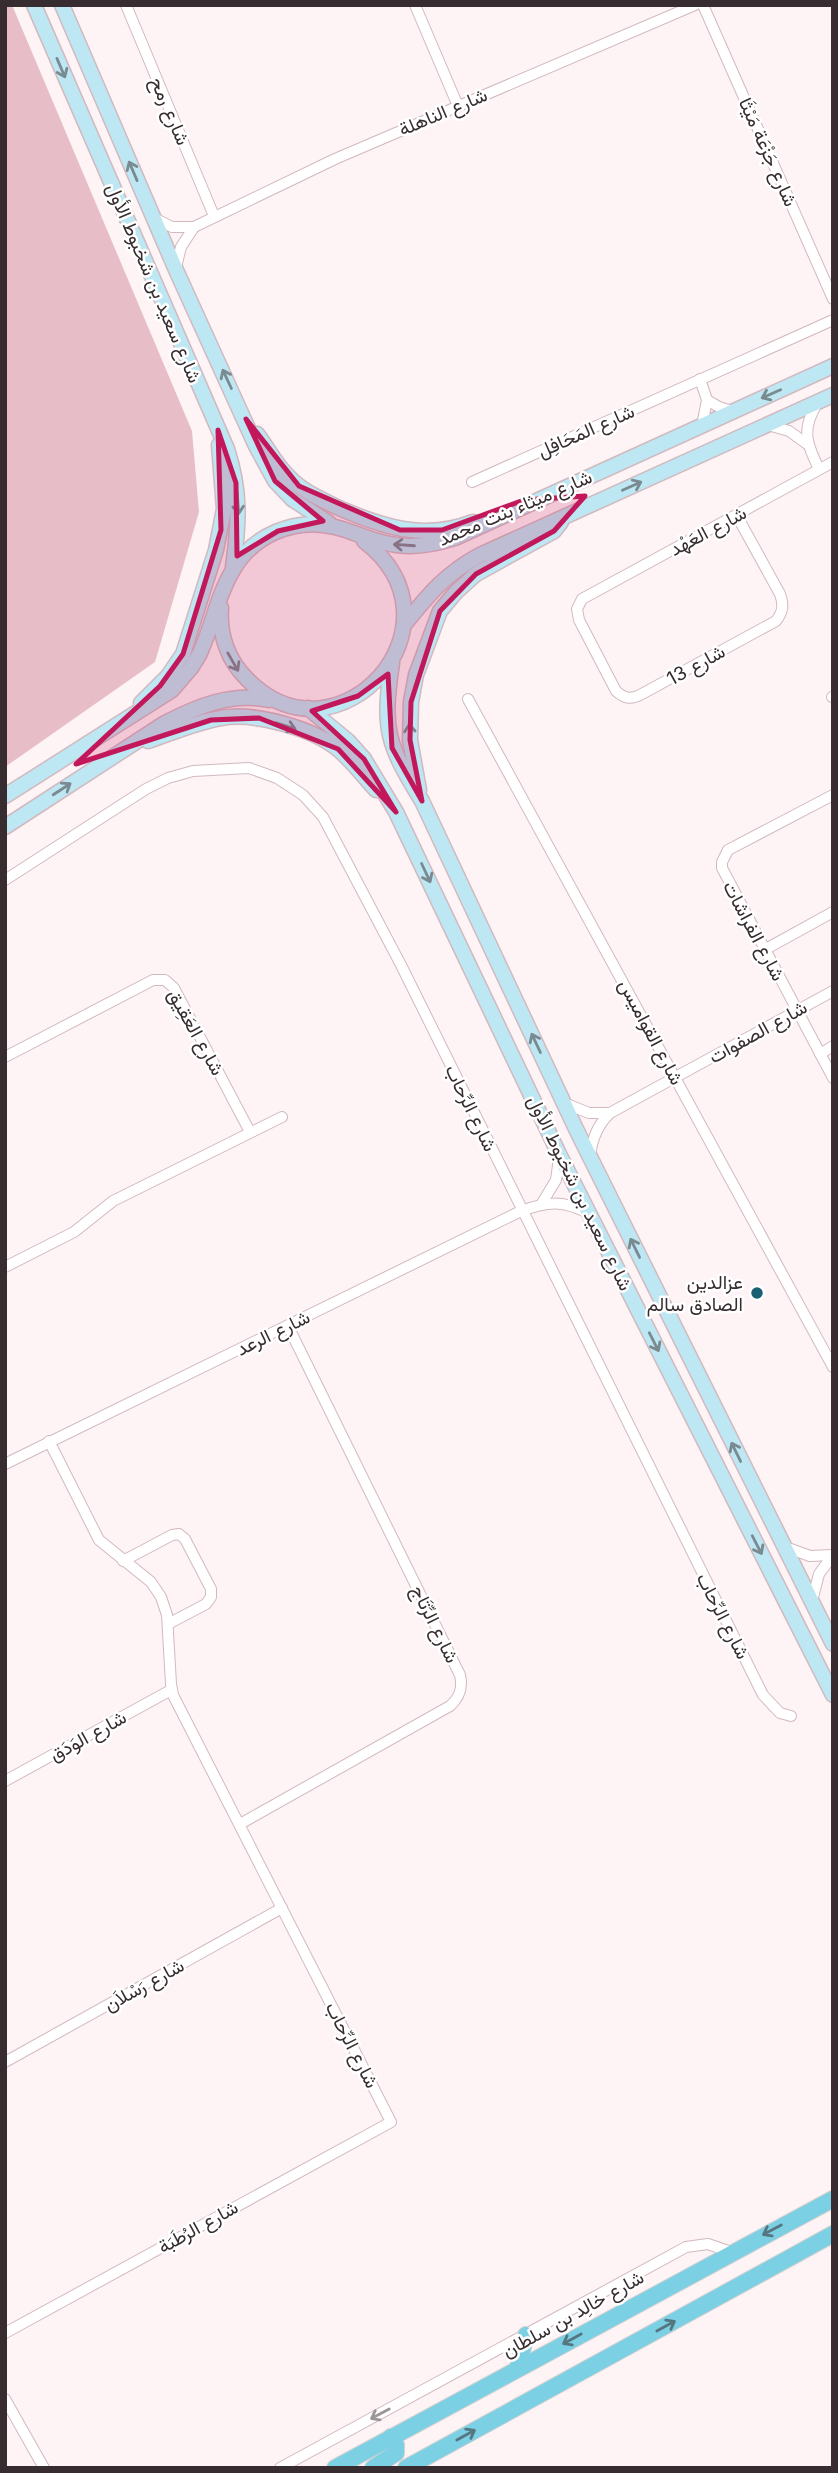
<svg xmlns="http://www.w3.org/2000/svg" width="838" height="2473" font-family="Inter,Vazirmatn,sans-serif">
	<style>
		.green { fill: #e7bec8 }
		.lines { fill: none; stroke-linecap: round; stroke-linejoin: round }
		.minor-casing { stroke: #d2b9bf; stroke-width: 12 }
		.secondary-casing { stroke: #d2b9bf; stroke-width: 17 }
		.primary-casing { stroke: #d3d1d1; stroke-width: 18 }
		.minor { stroke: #fff; stroke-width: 10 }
		.secondary { stroke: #bde7f2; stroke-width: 14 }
		.primary { stroke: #7bd0e4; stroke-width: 16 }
		.oneway { stroke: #7a8a91 }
		.oneway2 { stroke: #567681 }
		.oneway3 { stroke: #9b9698 }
		.marked { fill: #c2185b; fill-opacity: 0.2; stroke: #c2185b; stroke-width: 5; stroke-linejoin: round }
		.poi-dot { fill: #1b6072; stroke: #fff; stroke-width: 2.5 }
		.labels { text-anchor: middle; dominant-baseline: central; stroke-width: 5; stroke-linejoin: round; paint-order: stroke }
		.street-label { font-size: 19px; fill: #372d30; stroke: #fff }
		.poi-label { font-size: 19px; fill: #372d30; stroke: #fff; text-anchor: end }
	</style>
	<rect width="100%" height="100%" fill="#fef3f5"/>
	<polygon class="green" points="5,5 12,5 192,431 199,512 155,662 5,767"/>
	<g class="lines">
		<defs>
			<g id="minor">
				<polyline points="126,5 214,216"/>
				<polyline points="415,5 458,106"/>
				<polyline points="703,5 833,299"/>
				<polyline points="154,218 172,227 194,227 335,159 695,5"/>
				<polyline points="176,267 181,247 194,227"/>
				<polyline points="700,379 707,400 702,426"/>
				<polyline points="707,400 719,407 732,411"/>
				<path d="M818,402C801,429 806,442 819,469"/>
				<polyline points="768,425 789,431 807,444"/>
				<polyline points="472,482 833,320"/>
				<path d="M737,516L780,594C784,605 783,612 776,621L640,695C630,700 624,698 616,691L579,620L577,609L582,599L833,462"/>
				<polyline points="832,697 833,697"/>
				<polyline points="468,699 833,1367"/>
				<polyline points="833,795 728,850 722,862 722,868 833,1078"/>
				<polyline points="5,880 146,789 168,778 193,771 249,768 277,778 303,795 323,817 401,965 763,1695 780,1713 791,1716"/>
				<polyline points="764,950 833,912"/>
				<polyline points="820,1054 833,1046"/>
				<polyline points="5,1057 153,980 165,980 174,988 250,1132"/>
				<polyline points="564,1103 589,1113 609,1113"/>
				<path d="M590,1156C592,1139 597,1125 610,1113L833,991"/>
				<polyline points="542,1203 556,1180 559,1158"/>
				<polyline points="5,1267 74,1232 113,1201 282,1117"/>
				<path d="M5,1464L521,1211C549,1201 563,1200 590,1214"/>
				<polyline points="785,1547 810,1556 832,1555"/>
				<polyline points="123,1561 172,1535 179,1534 185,1539 211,1589 211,1597 206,1604 168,1624"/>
				<polyline points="812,1601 819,1574 833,1555"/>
				<polyline points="5,1781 171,1690"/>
				<path d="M240,1824L450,1706C460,1697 463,1688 460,1675L288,1326"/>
				<polyline points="5,2062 282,1908"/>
				<polyline points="5,2333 391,2122 173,1695 171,1684 167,1615 161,1597 151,1582 99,1540 49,1441"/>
				<polyline points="5,2399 44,2468"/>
				<polyline points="280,2468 686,2247 708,2244 731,2252"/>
			</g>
			<g id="secondary">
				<path d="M34,5L227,449C241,492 239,523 233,567"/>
				<polyline points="62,5 176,270 256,446 275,481 292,499 329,523"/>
				<path d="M257,434C268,448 276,465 289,477C303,492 321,499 339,508C383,527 425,541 473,522"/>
				<path d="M221,608C219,635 228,661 248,680C338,771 472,624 364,541"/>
				<path d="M404,625C428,595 445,574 480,555L833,395"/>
				<path d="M392,663C382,730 387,744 422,801L576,1129L833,1644"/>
				<polyline points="141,703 168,676 183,654 216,550 224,509 219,445"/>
				<polyline points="308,708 348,741 364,759 396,812 559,1154 833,1695"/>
				<path d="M148,741C172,733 196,722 221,718C254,712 313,728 339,750C353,762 364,777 376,790"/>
				<polyline points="419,790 410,740 411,702 416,675 440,611 456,592 476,574 554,531 561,522"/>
				<path d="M5,796L172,690L191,668L199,655C212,628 217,596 233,570C253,535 295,517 335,527C356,532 374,543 397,545C417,548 436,544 455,538L833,366"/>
				<path d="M5,827L165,723C198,706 232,692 269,700"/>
			</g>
			<g id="primary">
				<polyline points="518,2368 526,2335"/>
				<polyline points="335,2468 833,2199"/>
				<polyline points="373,2468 396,2453 396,2445 391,2437"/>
				<polyline points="406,2468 833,2234"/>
			</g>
		</defs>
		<use href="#minor" class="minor-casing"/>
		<use href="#secondary" class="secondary-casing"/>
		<use href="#primary" class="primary-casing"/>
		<use href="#minor" class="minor"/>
		<use href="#secondary" class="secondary"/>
		<use href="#primary" class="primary"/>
	</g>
	<defs><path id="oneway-shaft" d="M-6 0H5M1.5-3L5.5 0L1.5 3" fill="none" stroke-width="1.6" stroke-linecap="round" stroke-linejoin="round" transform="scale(1.75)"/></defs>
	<g class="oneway">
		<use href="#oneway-shaft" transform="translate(61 68) rotate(67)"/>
		<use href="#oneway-shaft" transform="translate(133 171) rotate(-113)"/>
		<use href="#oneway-shaft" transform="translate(227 379) rotate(-115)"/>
		<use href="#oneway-shaft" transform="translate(771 394) rotate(156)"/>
		<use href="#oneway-shaft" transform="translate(632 486) rotate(-24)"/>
		<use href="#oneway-shaft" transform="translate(238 504) rotate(86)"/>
		<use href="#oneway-shaft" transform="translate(404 545) rotate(-176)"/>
		<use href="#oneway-shaft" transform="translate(233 662) rotate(60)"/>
		<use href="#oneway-shaft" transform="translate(286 726) rotate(18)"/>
		<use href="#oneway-shaft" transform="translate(410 734) rotate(-94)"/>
		<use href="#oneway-shaft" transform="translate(62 789) rotate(-33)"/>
		<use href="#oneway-shaft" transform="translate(426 873) rotate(65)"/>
		<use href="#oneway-shaft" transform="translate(536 1043) rotate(-115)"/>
		<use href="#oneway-shaft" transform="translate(635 1248) rotate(-116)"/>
		<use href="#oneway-shaft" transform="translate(654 1342) rotate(63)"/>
		<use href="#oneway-shaft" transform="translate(736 1452) rotate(-116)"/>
		<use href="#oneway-shaft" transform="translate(757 1545) rotate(63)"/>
	</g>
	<g class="oneway2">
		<use href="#oneway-shaft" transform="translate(772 2230) rotate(152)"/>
		<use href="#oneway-shaft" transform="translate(666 2326) rotate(-29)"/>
		<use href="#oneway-shaft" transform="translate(572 2339) rotate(151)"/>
		<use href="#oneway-shaft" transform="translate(466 2435) rotate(-29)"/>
	</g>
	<use class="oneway3" href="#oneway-shaft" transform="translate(380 2414) rotate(152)"/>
	<path class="marked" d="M246,419L299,486L400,530H442L524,500L585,496L554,531L476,574L440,611L411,702L410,740L422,801L392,748L388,674L358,696L312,711L364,759L396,812L338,749L259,718L211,720L76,764L160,686L183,654L221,530L218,430L236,483L237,556L278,531L323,521L275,481Z"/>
	<circle class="poi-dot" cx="757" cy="1293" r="7"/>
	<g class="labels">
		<g class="street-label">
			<text transform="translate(170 111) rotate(67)">شارع رمح</text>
			<text transform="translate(443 112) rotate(-23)">شارع الناهلة</text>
			<text transform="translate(768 152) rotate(66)">شارع جَزْعَة مَيْثَا</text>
			<text transform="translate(154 283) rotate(67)">شارع سعيد بن شخبوط الأول</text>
			<text transform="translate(586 431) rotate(-24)">شارع المَحَافِل</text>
			<text transform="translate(515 508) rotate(-23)">شارع ميثاء بنت محمد</text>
			<text transform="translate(708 531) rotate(-28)">شارع العَهْد</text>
			<text transform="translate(696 665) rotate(-29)">شارع 13</text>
			<text transform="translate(754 931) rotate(62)">شارع الفراشات</text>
			<text transform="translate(196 1032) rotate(61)">شارع العَقِيق</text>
			<text transform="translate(651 1032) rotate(62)">شارع القواميس</text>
			<text transform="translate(758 1032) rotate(-29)">شارع الصفوات</text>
			<text transform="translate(471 1108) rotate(64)">شارع الرِّحاب</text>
			<text transform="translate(580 1193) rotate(64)">شارع سعيد بن شخبوط الأول</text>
			<text transform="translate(273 1333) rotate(-26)">شارع الرعد</text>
			<text transform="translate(723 1616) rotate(63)">شارع الرِّحاب</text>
			<text transform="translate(435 1624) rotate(64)">شارع الرِّتَاج</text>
			<text transform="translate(88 1736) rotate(-29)">شارع الوَدَق</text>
			<text transform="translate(144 1985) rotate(-29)">شارع رَسْلاَن</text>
			<text transform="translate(352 2045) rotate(63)">شارع الرِّحاب</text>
			<text transform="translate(198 2227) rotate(-29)">شارع الرُطَبَة</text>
			<text transform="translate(573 2314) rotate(-29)">شارع خالِد بن سلطان</text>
		</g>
		<g class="poi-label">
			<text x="743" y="1282">عزالدين<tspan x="743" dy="22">الصادق سالم</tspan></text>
		</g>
	</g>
	<rect width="838" height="2473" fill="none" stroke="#372d30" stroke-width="14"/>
</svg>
